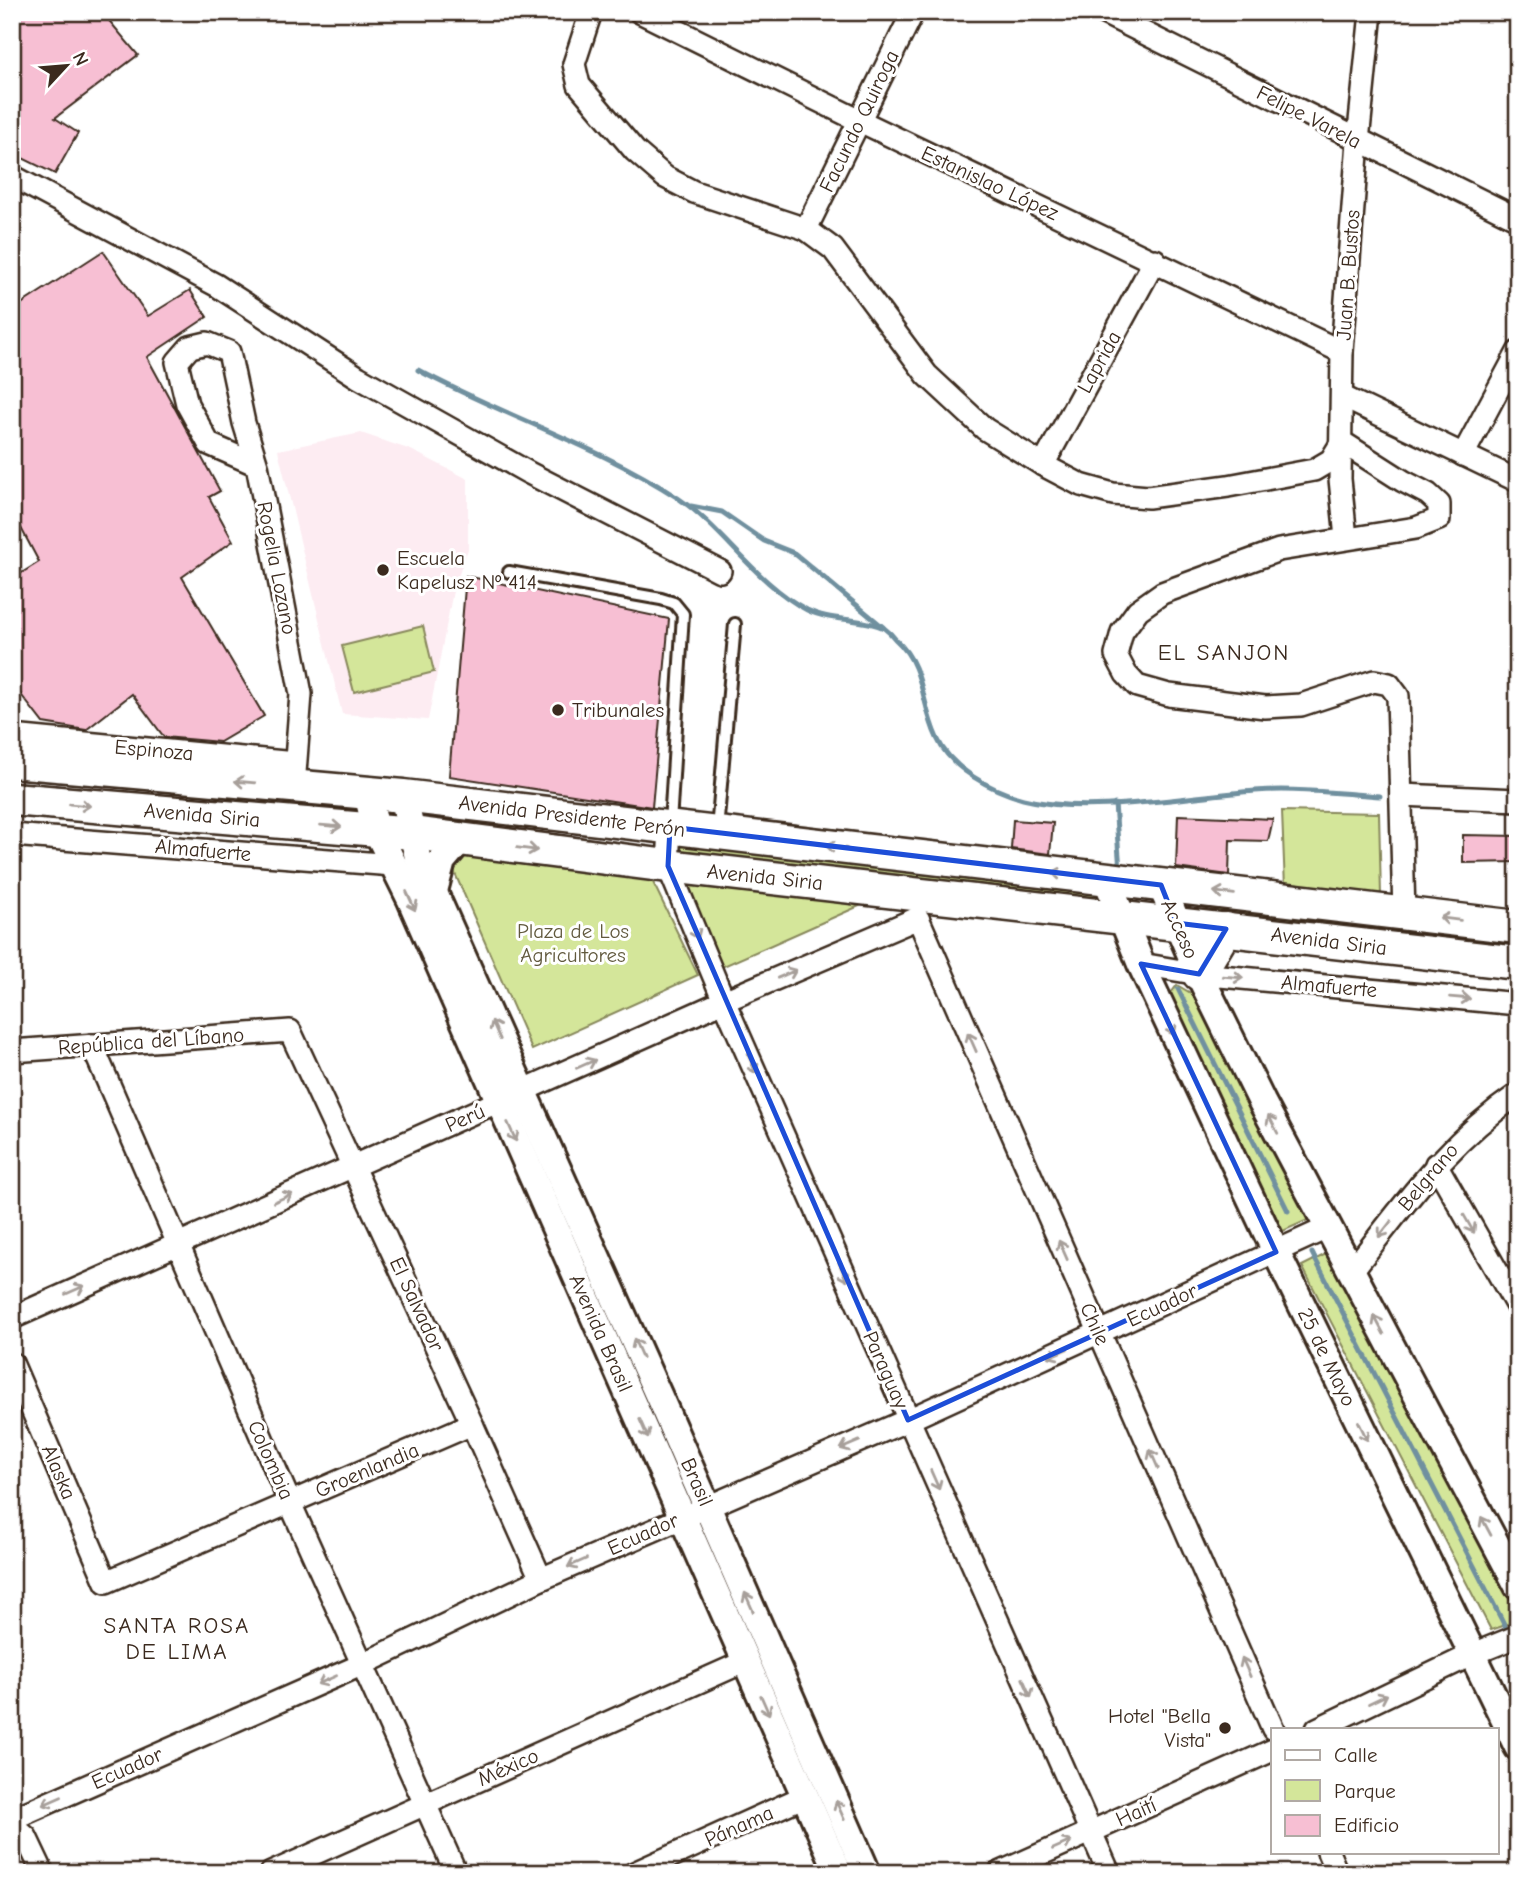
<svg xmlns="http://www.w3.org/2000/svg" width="1530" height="1885" font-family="'Comic Neue',sans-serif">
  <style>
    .built { fill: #fdecf2 }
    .green { fill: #d4e69a; stroke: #88885c; stroke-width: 2 }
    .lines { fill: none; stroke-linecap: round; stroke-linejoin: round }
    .stream { stroke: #70909f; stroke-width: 5 }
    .building { fill: #f7bfd3; stroke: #3b2a1e; stroke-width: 2 }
    .service-casing { stroke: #3b2a1e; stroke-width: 16 }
    .minor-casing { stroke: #3b2a1e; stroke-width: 26 }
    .tertiary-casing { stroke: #3b2a1e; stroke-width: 32 }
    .secondary-casing { stroke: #3b2a1e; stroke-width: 37 }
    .service { stroke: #fff; stroke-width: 10 }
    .minor { stroke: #fff; stroke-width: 21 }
    .tertiary { stroke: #fff; stroke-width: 26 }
    .secondary { stroke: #fff; stroke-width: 32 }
    .oneway { stroke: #a79f9a }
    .marked { fill: none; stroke: #1d4ed8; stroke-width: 5; stroke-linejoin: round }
    .poi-dot { fill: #3b2a1e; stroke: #fff; stroke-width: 2.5 }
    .labels { text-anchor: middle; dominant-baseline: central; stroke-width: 6; stroke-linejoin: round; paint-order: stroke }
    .street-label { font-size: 21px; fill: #3b2a1e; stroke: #fff }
    .poi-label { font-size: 21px; fill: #3b2a1e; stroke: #fff; text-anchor: start }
    .park-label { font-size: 21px; fill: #61593d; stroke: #fff }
    .neighbourhood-label { font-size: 23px; letter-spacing: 2px; fill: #3b2a1e; stroke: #fff }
  </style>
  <rect width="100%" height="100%" fill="#fff"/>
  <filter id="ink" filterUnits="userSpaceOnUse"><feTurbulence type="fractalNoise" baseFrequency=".0143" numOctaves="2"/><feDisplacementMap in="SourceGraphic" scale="14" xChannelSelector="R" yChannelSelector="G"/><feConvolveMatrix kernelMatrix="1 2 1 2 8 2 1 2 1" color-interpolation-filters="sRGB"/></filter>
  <g filter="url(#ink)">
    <path class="built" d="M 361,433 L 411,450 L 468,479 L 468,549 L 453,591 L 428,720 L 342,714 L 278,450 Z"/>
    <g class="green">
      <path d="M 423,626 L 434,672 L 354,692 L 342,646 Z"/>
      <path d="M 1282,811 L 1379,813 L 1381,896 L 1285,888 Z"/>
      <path d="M 682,842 L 1093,887 L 1100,895 L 1097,902 L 681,852 Z"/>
      <path d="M 463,850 L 648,872 L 698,975 L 532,1050 L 453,869 Z"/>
      <path d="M 679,877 L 875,899 L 717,969 Z"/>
      <path d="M 1211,906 L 1518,937 L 1518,954 L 1212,915 Z"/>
      <path d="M 1177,985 L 1199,998 L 1310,1219 L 1283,1231 L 1168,997 Z"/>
      <path d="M 1328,1253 L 1518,1614 L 1518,1621 L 1491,1630 L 1302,1266 Z"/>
    </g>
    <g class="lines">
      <g class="stream">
        <path d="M 418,370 C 503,416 597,445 678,498 C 725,530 756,583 807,610 C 831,622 861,617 884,628 C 888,631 893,636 896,640 C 925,666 921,705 937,738 C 951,769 991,790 1023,799 C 1089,816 1186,796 1255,791 C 1296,788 1339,793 1380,796"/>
        <path d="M 691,506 L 722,512 L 764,541 L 794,553 L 883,627"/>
        <path d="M 1115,804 L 1120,870"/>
        <path d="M 1178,989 L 1288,1211"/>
        <path d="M 1312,1253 L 1505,1626"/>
      </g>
    </g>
    <g class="building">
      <path d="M 12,12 L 102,12 L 138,55 L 55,118 L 78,133 L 55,174 L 12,153 Z"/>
      <path d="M 103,251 L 148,316 L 190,290 L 207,317 L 147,357 L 220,491 L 209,497 L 233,541 L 182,577 L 264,716 L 220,742 L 164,737 L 132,694 L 86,730 L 43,723 L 12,683 L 12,579 L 39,562 L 12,511 L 12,310 Z"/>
      <path d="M 466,576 L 669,619 L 652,807 L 449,776 Z"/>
      <path d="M 1178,815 L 1273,819 L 1268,841 L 1230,840 L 1229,875 L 1176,868 Z"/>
      <path d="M 1013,820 L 1053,823 L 1050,854 L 1011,849 Z"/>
      <path d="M 1463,835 L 1518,836 L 1518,862 L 1463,863 Z"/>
    </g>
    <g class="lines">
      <defs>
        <g id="service">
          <path d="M 509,572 L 661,599 L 674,603 L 683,614 L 670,824"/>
          <path d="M 717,830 L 735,624"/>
        </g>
        <g id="minor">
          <path d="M 591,12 L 574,64 L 579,85 L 635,151 L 665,177 L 694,192 L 806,229 L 833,249 L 927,375 L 985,429 L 1043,465 L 1081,485 L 1113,494 L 1148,497 L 1228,486 L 1314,470 L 1331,460 L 1342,442 L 1403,481 L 1428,494 L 1439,504 L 1439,519 L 1416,528 L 1279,550 L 1162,593 L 1138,610 L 1122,632 L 1116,655 L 1126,674 L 1137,686 L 1169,695 L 1265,707 L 1301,705 L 1374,681 L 1389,684 L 1398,696 L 1404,914"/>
          <path d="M 640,12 L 858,120 L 1342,352"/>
          <path d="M 1102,12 L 1518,219"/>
          <path d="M 12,176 L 216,285 L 358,377 L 529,473 L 720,571"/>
          <path d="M 806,229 L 913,12"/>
          <path d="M 1343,397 L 1518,481"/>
          <path d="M 1463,455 L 1518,352"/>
          <path d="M 257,465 L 209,444 L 187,404 L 177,362 L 190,347 L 207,343 L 229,352 L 244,423 L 257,465 L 301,694 L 294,786"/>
          <path d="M 1043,465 L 1155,260"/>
          <path d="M 1346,538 L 1340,479 L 1342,352 L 1358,141 L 1371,12"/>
          <path d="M 12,736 L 295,763"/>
          <path d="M 1401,795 L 1518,800"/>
          <path d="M 670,827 L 668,866 L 724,1001 L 1109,1873"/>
          <path d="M 12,835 L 393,865"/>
          <path d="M 1141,964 L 1199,974 L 1518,1004"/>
          <path d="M 92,1045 L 290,1503 L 456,1873"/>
          <path d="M 12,1051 L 290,1031 L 472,1424 L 541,1579"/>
          <path d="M 1436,1164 L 1518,1308"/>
          <path d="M 1351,1272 C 1405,1204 1445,1144 1518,1094"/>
          <path d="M 12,1318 L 724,1001 L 918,918 L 1273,1729"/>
          <path d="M 12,1363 L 106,1582 L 472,1424"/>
          <path d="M 1317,1729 L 1471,1655 L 1518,1636"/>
          <path d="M 12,1819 L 361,1665 L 541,1579 L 908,1420 L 1327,1228"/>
          <path d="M 12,1825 L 26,1837 L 43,1873"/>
          <path d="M 1328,1852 L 1337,1873"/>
          <path d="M 271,1873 L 746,1661"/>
          <path d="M 634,1873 L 805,1796"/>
          <path d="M 999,1873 L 1273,1750"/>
        </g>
        <g id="tertiary">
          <path d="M 367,793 L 376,829 L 411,900 L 839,1873"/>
          <path d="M 403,796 L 418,857 L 664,1408 L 867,1873"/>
          <path d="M 1107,880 L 1141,964 L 1276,1252 L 1518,1747"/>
          <path d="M 1161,885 L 1199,974 L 1262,1102 L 1518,1586"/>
          <path d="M 434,891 L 442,861 L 460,840"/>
        </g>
        <g id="secondary">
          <path d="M 12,761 L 403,796 L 1518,927"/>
          <path d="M 12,799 L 413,833 L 668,866 L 1518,963"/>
          <path d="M 1199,974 L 1226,929"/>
        </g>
      </defs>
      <use href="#service" class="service-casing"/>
      <use href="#minor" class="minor-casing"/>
      <use href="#tertiary" class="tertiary-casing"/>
      <use href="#secondary" class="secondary-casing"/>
      <use href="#service" class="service"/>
      <use href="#minor" class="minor"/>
      <use href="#tertiary" class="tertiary"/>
      <use href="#secondary" class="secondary"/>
    </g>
    <defs><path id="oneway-shaft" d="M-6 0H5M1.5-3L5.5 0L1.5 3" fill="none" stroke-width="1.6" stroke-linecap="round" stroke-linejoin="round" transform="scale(1.75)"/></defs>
    <g class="oneway">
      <use href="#oneway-shaft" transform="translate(245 782) rotate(-175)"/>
      <use href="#oneway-shaft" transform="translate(80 805) rotate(5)"/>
      <use href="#oneway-shaft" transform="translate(331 826) rotate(5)"/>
      <use href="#oneway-shaft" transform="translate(836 847) rotate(-173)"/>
      <use href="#oneway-shaft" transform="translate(527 849) rotate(7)"/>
      <use href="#oneway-shaft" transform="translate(1062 874) rotate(-173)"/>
      <use href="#oneway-shaft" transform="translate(1224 893) rotate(-173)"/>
      <use href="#oneway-shaft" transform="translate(411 901) rotate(65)"/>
      <use href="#oneway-shaft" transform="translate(1450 919) rotate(-173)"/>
      <use href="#oneway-shaft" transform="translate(694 929) rotate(67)"/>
      <use href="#oneway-shaft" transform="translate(787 974) rotate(-23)"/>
      <use href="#oneway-shaft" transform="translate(1233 977) rotate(5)"/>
      <use href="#oneway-shaft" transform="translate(1460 998) rotate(5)"/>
      <use href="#oneway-shaft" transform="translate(1170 1026) rotate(65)"/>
      <use href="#oneway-shaft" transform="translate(496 1030) rotate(-114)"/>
      <use href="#oneway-shaft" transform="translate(972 1042) rotate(-114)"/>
      <use href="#oneway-shaft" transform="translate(586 1064) rotate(-24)"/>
      <use href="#oneway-shaft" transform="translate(752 1064) rotate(66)"/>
      <use href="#oneway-shaft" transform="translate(1273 1124) rotate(-117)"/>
      <use href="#oneway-shaft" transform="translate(512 1132) rotate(66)"/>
      <use href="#oneway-shaft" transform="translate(283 1198) rotate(-24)"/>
      <use href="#oneway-shaft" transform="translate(1469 1224) rotate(60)"/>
      <use href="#oneway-shaft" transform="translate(1385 1229) rotate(128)"/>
      <use href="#oneway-shaft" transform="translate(1063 1250) rotate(-114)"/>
      <use href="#oneway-shaft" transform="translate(843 1272) rotate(66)"/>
      <use href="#oneway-shaft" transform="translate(75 1290) rotate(-24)"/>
      <use href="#oneway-shaft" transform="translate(1379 1325) rotate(-118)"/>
      <use href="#oneway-shaft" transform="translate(638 1348) rotate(-114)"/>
      <use href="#oneway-shaft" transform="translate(1058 1353) rotate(156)"/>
      <use href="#oneway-shaft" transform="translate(644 1429) rotate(66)"/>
      <use href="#oneway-shaft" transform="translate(1363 1431) rotate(64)"/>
      <use href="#oneway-shaft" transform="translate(850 1445) rotate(157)"/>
      <use href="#oneway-shaft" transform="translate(1154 1459) rotate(-114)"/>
      <use href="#oneway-shaft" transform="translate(935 1480) rotate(66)"/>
      <use href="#oneway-shaft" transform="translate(1486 1526) rotate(-118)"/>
      <use href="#oneway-shaft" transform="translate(577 1563) rotate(156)"/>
      <use href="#oneway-shaft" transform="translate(749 1602) rotate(-114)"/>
      <use href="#oneway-shaft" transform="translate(1246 1667) rotate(-114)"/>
      <use href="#oneway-shaft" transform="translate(327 1680) rotate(156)"/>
      <use href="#oneway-shaft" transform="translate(1027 1688) rotate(66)"/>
      <use href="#oneway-shaft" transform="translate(1378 1699) rotate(-26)"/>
      <use href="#oneway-shaft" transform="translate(765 1705) rotate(66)"/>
      <use href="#oneway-shaft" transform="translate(52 1801) rotate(156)"/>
      <use href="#oneway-shaft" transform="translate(840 1810) rotate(-114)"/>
      <use href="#oneway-shaft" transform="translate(1062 1845) rotate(-24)"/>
    </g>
  </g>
  <path class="marked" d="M 670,827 L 1161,885 L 1176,923 L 1226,929 L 1199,974 L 1141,964 L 1276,1252 L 908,1420 L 668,866 Z"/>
  <g class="poi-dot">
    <circle cx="383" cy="570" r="7"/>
    <circle cx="558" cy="710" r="7"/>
    <circle cx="1225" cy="1728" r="7"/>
  </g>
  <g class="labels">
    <g class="street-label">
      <text transform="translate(1309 117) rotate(27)">Felipe Varela</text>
      <text transform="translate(859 121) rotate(-64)">Facundo Quiroga</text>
      <text transform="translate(990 183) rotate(25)">Estanislao López</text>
      <text transform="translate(1348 275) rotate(-86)">Juan B. Bustos</text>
      <text transform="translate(1099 362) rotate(-61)">Laprida</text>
      <text transform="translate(277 568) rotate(79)">Rogelia Lozano</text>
      <text transform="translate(154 750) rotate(5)">Espinoza</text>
      <text transform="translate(202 815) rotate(5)">Avenida Siria</text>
      <text transform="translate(572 816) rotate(7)">Avenida Presidente Perón</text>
      <text transform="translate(203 850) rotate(5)">Almafuerte</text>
      <text transform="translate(765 877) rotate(6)">Avenida Siria</text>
      <text transform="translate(1180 929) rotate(66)">Acceso</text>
      <text transform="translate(1329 941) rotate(7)">Avenida Siria</text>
      <text transform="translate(1329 986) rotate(5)">Almafuerte</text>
      <text transform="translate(151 1041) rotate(-4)">República del Líbano</text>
      <text transform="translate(465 1118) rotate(-24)">Perú</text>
      <text transform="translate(1428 1177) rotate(-50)">Belgrano</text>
      <text transform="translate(417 1304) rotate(65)">El Salvador</text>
      <text transform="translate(1162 1305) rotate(-25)">Ecuador</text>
      <text transform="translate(1095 1324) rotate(66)">Chile</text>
      <text transform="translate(601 1333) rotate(66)">Avenida Brasil</text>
      <text transform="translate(1327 1357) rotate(64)">25 de Mayo</text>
      <text transform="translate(886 1370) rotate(66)">Paraguay</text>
      <text transform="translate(271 1460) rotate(66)">Colombia</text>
      <text transform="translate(367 1470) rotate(-23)">Groenlandia</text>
      <text transform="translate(59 1472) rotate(67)">Alaska</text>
      <text transform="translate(697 1482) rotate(66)">Brasil</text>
      <text transform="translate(643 1534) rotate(-24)">Ecuador</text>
      <text transform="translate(508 1767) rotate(-24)">México</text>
      <text transform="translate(127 1768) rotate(-24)">Ecuador</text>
      <text transform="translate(1136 1812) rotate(-24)">Haití</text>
      <text transform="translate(739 1826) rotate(-24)">Pánama</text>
    </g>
    <g class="poi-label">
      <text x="397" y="558">Escuela<tspan x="397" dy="24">Kapelusz Nº 414</tspan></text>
      <text x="572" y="710">Tribunales</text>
      <text x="1211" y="1716" text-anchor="end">Hotel "Bella<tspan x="1211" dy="24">Vista"</tspan></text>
    </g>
    <g class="park-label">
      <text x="573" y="931">Plaza de Los<tspan x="573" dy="24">Agricultores</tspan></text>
    </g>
    <g class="neighbourhood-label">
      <text x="1224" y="652">EL SANJON</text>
      <text x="177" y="1625">SANTA ROSA<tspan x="177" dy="26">DE LIMA</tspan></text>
    </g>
  </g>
  <rect width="1530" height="1885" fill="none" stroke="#fff" stroke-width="42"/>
  <rect x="21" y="21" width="1488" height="1843" fill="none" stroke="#3b2a1e" stroke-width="2.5" filter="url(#ink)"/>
  <rect x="1271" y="1728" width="228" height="126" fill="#ffffff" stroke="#b1aaa5" stroke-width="2"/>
  <rect x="1285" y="1750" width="35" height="10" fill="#ffffff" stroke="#b1aaa5" stroke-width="2"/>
  <text x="1334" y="1762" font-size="21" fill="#3b2a1e">Calle</text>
  <rect x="1285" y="1780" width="35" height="21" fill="#d4e69a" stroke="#b1aaa5" stroke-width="2"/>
  <text x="1334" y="1798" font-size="21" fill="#3b2a1e">Parque</text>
  <rect x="1285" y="1815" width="35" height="21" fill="#f7bfd3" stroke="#b1aaa5" stroke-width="2"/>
  <text x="1334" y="1832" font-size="21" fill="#3b2a1e">Edificio</text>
  <g transform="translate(66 66) rotate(64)" stroke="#ffffff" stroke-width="5" paint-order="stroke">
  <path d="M0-5L12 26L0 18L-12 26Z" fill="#3b2a1e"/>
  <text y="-10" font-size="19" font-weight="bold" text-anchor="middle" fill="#3b2a1e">N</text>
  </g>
</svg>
